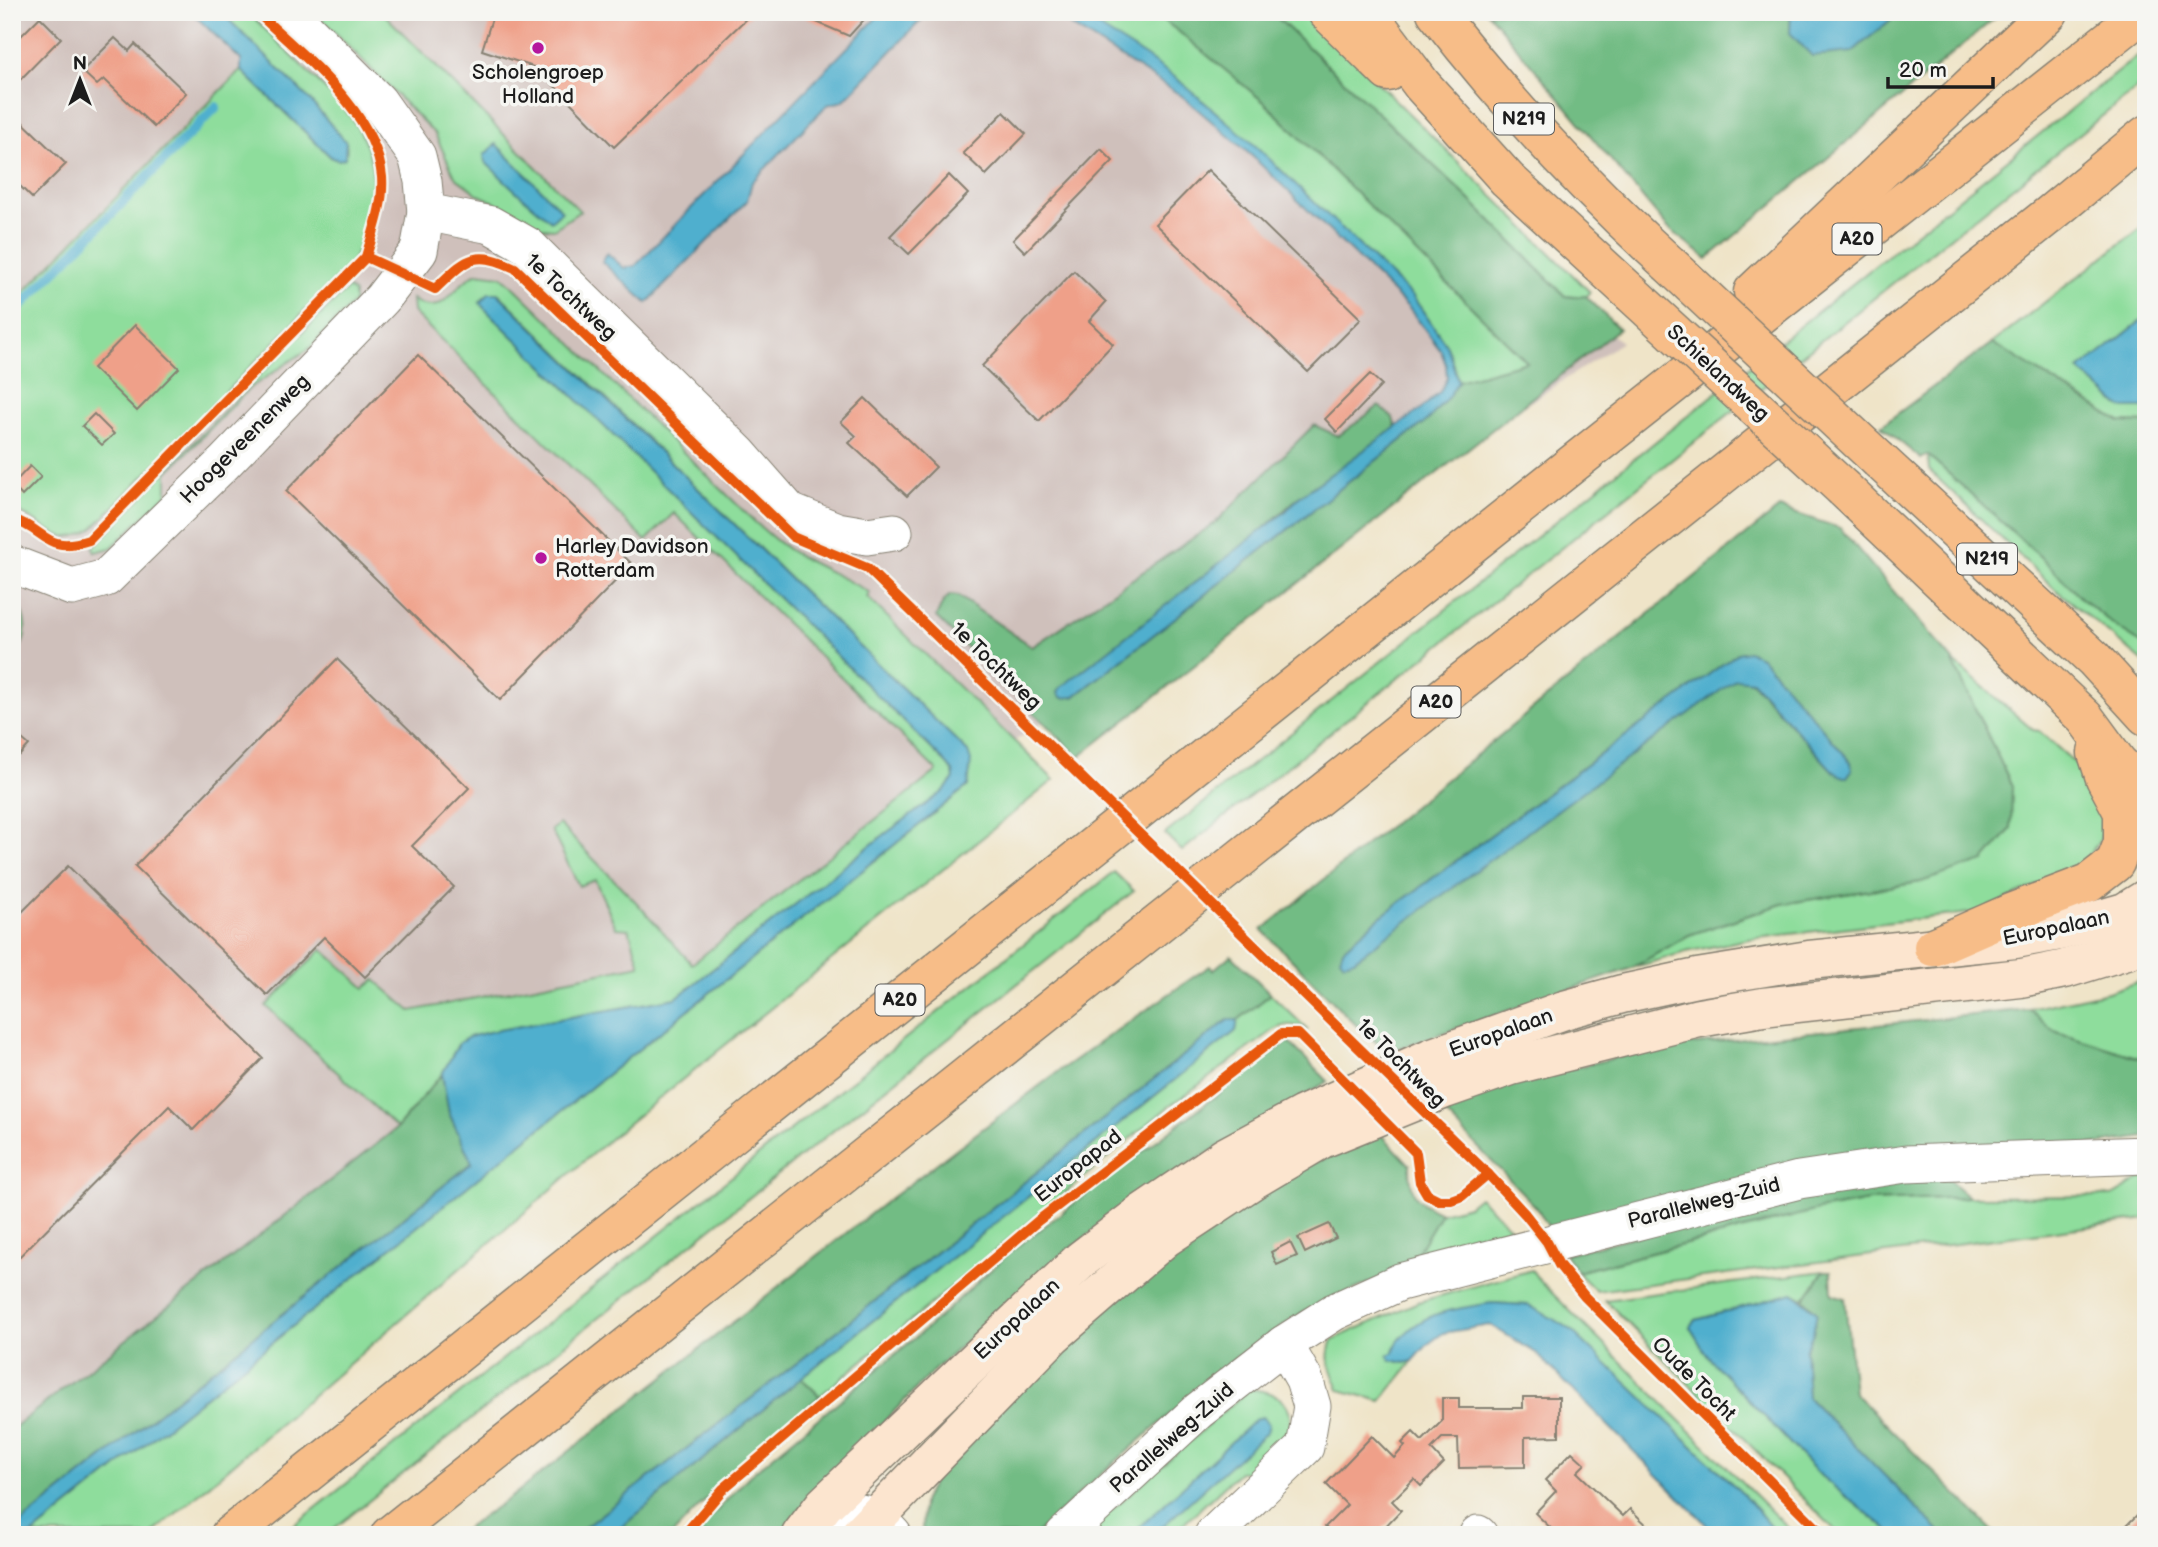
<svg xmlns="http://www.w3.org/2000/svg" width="2158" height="1547" font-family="'Balsamiq Sans',sans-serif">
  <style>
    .industrial { fill: #cfc0bb }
    .green { fill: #8edd9c; stroke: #557c5c; stroke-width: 2 }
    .forest { fill: #72bc84; stroke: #476c50; stroke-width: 2; fill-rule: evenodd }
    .water { fill: #4fafce; stroke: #366675; stroke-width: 2 }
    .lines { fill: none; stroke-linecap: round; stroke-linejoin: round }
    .stream { stroke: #4fafce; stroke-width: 10 }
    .building { fill: #efa089 }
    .street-casing { stroke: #868072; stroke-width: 39 }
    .secondary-casing { stroke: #868072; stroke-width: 41 }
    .primary-casing { stroke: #868072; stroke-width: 41 }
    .highway-casing { stroke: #868072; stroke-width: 41 }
    .street { stroke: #fff; stroke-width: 37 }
    .secondary { stroke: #fce5cf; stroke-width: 38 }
    .primary { stroke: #f7bd88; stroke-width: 38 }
    .highway { stroke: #f7bd88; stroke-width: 38 }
    .primary-bridge-casing { stroke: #868072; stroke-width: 41; stroke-linecap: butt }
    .primary-bridge { stroke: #f7bd88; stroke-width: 38 }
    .cycleway-casing { stroke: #f6f6f2; stroke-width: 15 }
    .cycleway { stroke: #e8590c; stroke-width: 10 }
    .poi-dot { fill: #b5179e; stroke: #f6f6f2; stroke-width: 2.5 }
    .labels { text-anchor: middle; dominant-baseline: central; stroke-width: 7; stroke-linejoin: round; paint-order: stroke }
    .shield { fill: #f6f6f2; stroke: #5d5d5c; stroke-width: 2 }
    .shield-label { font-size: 19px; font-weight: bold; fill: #1c1c1c }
    .poi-label { font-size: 21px; fill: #1c1c1c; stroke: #f6f6f2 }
    .street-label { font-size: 21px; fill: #1c1c1c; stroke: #f6f6f2 }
  </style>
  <rect width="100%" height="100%" fill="#f6f6f2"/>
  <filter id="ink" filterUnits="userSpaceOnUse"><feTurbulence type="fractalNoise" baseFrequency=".0143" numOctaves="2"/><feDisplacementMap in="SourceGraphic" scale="14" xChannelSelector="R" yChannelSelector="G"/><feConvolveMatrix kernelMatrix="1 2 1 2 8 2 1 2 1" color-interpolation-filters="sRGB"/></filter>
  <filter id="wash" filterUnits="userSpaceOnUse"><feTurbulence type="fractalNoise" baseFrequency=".00686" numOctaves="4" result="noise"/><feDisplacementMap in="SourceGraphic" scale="28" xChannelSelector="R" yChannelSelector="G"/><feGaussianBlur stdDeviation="1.57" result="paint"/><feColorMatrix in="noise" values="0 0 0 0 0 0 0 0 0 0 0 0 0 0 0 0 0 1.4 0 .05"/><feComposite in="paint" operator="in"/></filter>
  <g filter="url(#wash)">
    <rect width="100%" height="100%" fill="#efe4c8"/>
    <path class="industrial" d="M 12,12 L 294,12 L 312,30 L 331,12 L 1154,12 L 1622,342 L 1001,750 L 12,1535 Z"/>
    <g class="green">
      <path d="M 221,12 L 248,12 C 269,33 291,55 312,76 C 328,92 347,108 358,128 C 384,171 374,224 350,265 L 94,527 C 58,554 45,519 12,510 L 12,304 L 241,70 L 332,158 L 347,152 L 346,142 L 306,96 Z"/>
      <path d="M 315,12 L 382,12 L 580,211 L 554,229 L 540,228 L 513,211 L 479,195 L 455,177 L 435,134 Z"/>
      <path d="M 1075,12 L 1152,12 L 1178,31 L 1264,102 L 1527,362 L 1458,381 L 1447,346 L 1413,297 L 1258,149 L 1176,78 Z"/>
      <path d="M 1271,12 L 1313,12 L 1374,79 L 1590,292 L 1586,296 L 1575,297 L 1565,296 L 1469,199 Z"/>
      <path d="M 2146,49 L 2146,81 L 1182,851 L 1165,834 Z"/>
      <path d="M 2146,224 L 2146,317 L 2079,370 L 2122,408 L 2146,408 L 2146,423 L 2120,422 L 1992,343 Z"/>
      <path d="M 477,273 L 501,276 L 512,285 L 755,522 C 771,536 786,550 805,559 C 827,571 849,580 870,593 L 867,597 L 1054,780 L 626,1125 L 151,1535 L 32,1535 L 968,786 L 968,752 L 498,293 L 489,293 L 480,302 L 483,307 L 946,763 L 953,771 L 954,779 L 943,792 L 885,834 L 676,998 L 494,1031 L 469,1037 L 459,1043 L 442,1074 L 397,1128 L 266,1006 L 322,949 L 365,988 L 375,980 L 411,1011 L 640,965 L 629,929 L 616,928 L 595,880 L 579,886 L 551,830 L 559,824 L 636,902 L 692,964 L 937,771 L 674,513 L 646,541 L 413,312 L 412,299 C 444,322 453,283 477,273 Z"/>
      <path d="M 348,288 L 354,293 L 354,302 L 310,348 L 250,388 L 167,473 L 167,494 L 111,548 L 95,552 L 93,548 C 176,459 261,372 348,288 Z"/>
      <path d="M 1928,455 L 2046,562 L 2081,598 L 2119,629 L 2146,646 L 2146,664 L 2055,589 L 1929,470 Z"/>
      <path d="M 12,596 C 27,614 32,640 12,657 Z"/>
      <path d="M 1952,660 L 2033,730 L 2039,731 L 2086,773 L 2104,806 L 2101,839 L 2081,865 L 1978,912 L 1749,939 L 1686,952 L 1632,968 L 1689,935 L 1782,904 L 1921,882 L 2012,786 Z"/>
      <path d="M 1114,872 L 1134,891 L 326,1535 L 282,1535 Z"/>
      <path d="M 2146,979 L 2146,1060 L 2054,1031 L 2029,1009 L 2108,992 Z"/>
      <path d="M 1271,994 L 1308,1030 C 1295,1024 1287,1023 1274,1030 L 1166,1109 L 820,1396 L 801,1378 L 1236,1031 L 1238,1020 Z"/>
      <path d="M 2146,1176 L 2146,1219 L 1596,1291 L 1577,1272 L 1818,1210 L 1870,1201 L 1969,1197 L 2112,1196 Z"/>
      <path d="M 1479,1197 L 1509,1226 L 1515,1235 L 1410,1265 L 1441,1213 L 1468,1206 Z"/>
      <path d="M 1532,1270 L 1538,1279 L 1795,1535 L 1778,1535 L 1746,1497 L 1569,1328 L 1528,1305 L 1491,1303 L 1394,1352 L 1391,1360 L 1405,1363 L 1413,1361 L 1381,1401 L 1339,1390 C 1332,1371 1322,1356 1334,1339 L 1418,1302 Z"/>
      <path d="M 1824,1271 L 1804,1299 L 1793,1293 L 1696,1320 L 1690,1327 L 1708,1357 L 1821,1476 L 1894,1535 L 1840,1535 L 1605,1300 Z"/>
      <path d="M 1249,1389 C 1284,1392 1295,1404 1289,1439 L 1258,1472 L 1239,1472 L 1172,1535 L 1083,1535 Z"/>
    </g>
    <g class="forest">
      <path d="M 1152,12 L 1271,12 L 1469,199 L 1565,296 L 1575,297 L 1586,296 L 1619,329 L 1079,757 L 936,617 L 943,602 L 950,595 L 958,596 L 1032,647 L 1215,523 L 1314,425 L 1338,436 L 1379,406 L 1393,418 L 1396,428 L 1299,497 L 1074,697 L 1429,419 L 1449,396 L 1458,381 L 1527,362 L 1264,102 L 1178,31 Z"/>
      <path d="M 1487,12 L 1791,12 L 1790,33 L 1852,52 L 1900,12 L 2002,12 L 1707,259 L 1667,227 Z"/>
      <path d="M 1992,343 L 2120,422 L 2146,423 L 2146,646 L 2119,629 L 2081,598 L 2046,562 L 1928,455 L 1921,459 L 1881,426 Z"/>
      <path d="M 1779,508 L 1840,528 L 1952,660 L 2012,786 L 2011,829 L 1984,861 L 1921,882 L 1782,904 L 1689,935 L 1632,968 L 1388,1052 L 1355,1024 L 1262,930 ZM 1748,652 L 1761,657 L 1851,762 L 1832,770 L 1751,681 L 1736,678 L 1343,949 L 1380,917 L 1738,653 Z"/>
      <path d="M 1231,955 L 1271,994 L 1238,1020 L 1228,1020 L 806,1356 L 575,1535 L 457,1535 L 515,1494 L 883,1204 L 1063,1068 L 1192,978 L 1210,966 L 1213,970 Z"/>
      <path d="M 2029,1009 L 2054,1031 L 2146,1060 L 2146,1137 L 1549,1228 L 1537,1208 L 1441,1109 L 1521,1080 L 1658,1048 Z"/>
      <path d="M 1288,1041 L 1328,1081 L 1175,1173 L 1068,1250 L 932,1372 L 804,1505 L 779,1535 L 694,1535 L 749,1476 L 934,1322 L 1010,1252 Z"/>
      <path d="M 442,1074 L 449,1113 L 472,1163 L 12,1530 L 12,1429 L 397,1128 Z"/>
      <path d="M 1382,1135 L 1410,1165 C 1410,1194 1414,1201 1441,1213 L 1410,1265 L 1304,1312 L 1239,1355 L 1084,1489 L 1036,1535 L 922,1535 L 923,1502 L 941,1465 L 1103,1302 L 1274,1179 Z"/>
      <path d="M 1942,1174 L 1969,1197 L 1870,1201 L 1818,1210 L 1577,1272 L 1565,1254 L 1817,1191 Z"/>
      <path d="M 1824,1271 L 1831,1271 L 1832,1294 L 1845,1298 L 1854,1393 L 1997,1535 L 1943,1535 L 1808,1398 L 1805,1350 L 1813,1333 L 1817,1312 L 1804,1299 Z"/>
      <path d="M 801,1378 L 820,1396 L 720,1485 L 672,1535 L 612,1535 Z"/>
    </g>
    <g class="water">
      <path d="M 191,12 L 221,12 L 306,96 L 346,142 L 345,158 L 339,160 L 332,158 L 241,70 L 241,60 Z"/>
      <path d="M 882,12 L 929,12 L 843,101 L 827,105 L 752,182 L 747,201 L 647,303 L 602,262 L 607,253 L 624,268 L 635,266 Z"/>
      <path d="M 1049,12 L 1075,12 L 1145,56 L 1176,78 L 1258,148 L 1413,297 L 1447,346 L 1458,381 L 1449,396 L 1429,419 L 1074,697 L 1062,698 L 1058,693 L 1060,688 L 1286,511 L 1299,497 L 1421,409 L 1440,392 L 1447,378 L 1446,365 L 1441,351 L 1408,307 L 1253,157 L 1182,96 Z"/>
      <path d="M 1791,12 L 1900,12 L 1852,52 L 1812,56 L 1790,33 Z"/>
      <path d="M 496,144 L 562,211 L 551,221 L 520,195 L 485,162 L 484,155 Z"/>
      <path d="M 489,293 L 497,293 L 968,752 L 971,761 L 968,786 L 32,1535 L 12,1535 L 12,1530 L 472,1163 L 449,1113 L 442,1074 L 459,1043 L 469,1037 L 493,1031 L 676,998 L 885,834 L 943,792 L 954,779 L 953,771 L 946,763 L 483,307 L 480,303 Z"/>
      <path d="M 2146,317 L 2146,408 L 2122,408 L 2079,370 Z"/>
      <path d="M 1748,651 L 1761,657 L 1851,762 L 1852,770 L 1847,777 L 1841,777 L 1832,770 L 1752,681 L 1736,679 L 1354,960 L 1344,963 L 1340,958 L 1343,949 L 1380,917 L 1738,653 Z"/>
      <path d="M 1228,1020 L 1238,1020 L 1236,1031 L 801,1378 L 612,1535 L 575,1535 L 806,1356 Z"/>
      <path d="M 1793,1293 L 1817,1312 L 1813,1333 L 1805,1350 L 1808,1398 L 1943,1535 L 1894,1535 L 1821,1476 L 1708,1357 L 1690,1327 L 1696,1320 Z"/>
      <path d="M 1491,1303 L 1528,1305 L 1569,1328 L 1746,1497 L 1778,1535 L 1717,1535 L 1536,1353 L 1490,1325 L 1443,1333 L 1428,1344 L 1413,1361 L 1405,1363 L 1391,1360 L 1388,1356 L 1394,1352 C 1395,1344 1399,1340 1405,1334 C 1428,1310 1460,1309 1491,1303 Z"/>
      <path d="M 1262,1417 L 1269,1424 L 1267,1432 L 1153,1535 L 1131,1535 L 1256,1419 Z"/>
    </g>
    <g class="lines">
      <path class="stream" d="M 12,315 L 216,107"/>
    </g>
    <g id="blocks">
      <g class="building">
        <path d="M 494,12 L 753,12 L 614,147 L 537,68 L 482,50 Z"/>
        <path d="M 793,12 L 871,12 L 849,36 Z"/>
        <path d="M 40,17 L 61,38 L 12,88 L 12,45 Z"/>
        <path d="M 115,38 L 129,51 L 135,44 L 186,93 L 154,127 L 104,79 L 97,85 L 82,71 Z"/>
        <path d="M 12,112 L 66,164 L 32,198 L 12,178 Z"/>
        <path d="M 1004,112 L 1026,134 L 986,175 L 963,153 Z"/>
        <path d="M 1101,149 L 1113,161 L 1025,252 L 1013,240 Z"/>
        <path d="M 1208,170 L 1361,319 L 1308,372 L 1155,224 Z"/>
        <path d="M 949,175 L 968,194 L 909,254 L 890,236 Z"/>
        <path d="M 1074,271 L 1106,302 L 1089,321 L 1113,344 L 1039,421 L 982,366 Z"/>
        <path d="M 135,325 L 179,368 L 137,411 L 93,368 Z"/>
        <path d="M 418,355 L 632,564 L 500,700 L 286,491 Z"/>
        <path d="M 1370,374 L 1382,385 L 1337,432 L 1325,419 Z"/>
        <path d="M 865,398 L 936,467 L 907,496 L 849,443 L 856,436 L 841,422 Z"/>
        <path d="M 94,414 L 114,434 L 102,445 L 82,426 Z"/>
        <path d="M 30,466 L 41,477 L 22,496 L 12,485 Z"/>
        <path d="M 337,659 L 469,788 L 412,846 L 454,887 L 365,977 L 324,937 L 267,995 L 135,866 Z"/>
        <path d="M 15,733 L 29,745 L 20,755 L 12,748 L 12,736 Z"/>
        <path d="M 68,866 L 263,1058 L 193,1130 L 169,1106 L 12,1264 L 12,922 Z"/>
        <path d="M 1329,1224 L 1336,1238 L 1305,1253 L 1298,1238 Z"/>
        <path d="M 1290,1242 L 1297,1256 L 1277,1265 L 1271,1252 Z"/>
        <path d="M 1523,1397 L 1559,1397 L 1559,1436 L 1525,1437 L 1525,1467 L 1459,1468 L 1458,1438 L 1442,1438 L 1431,1449 L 1444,1463 L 1421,1486 L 1414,1479 L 1392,1501 L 1401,1510 L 1379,1533 L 1377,1531 L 1374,1535 L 1333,1535 L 1325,1527 L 1347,1505 L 1326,1484 L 1372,1436 L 1394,1458 L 1405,1446 L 1402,1443 L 1413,1432 L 1422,1441 L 1442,1421 L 1442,1398 L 1459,1398 L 1459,1408 L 1523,1408 Z"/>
        <path d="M 1572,1452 L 1585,1464 L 1577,1472 L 1623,1516 L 1630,1509 L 1654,1532 L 1651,1535 L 1558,1535 L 1535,1513 L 1556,1491 L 1545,1480 Z"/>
        <path d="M 2146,1506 L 2146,1535 L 2117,1535 Z"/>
      </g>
    </g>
  </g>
  <g filter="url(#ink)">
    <use href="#blocks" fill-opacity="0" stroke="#868072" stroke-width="2"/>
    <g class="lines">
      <defs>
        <g id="street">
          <path d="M 289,12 L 378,101 L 417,156 L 423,181 L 426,212 L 491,225 L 528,246 L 739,454 L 790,512 L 837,531 L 867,536 L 894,532"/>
          <path d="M 12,564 L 72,587 L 106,578 L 224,463 L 382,299 L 419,251 L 426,212"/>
          <path d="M 824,1505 L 875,1516 L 893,1535"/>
          <path d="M 1478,1534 L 1479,1535"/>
          <path d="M 1064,1535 L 1198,1411 L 1284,1344 L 1334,1312 L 1400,1282 L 1799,1180 L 1906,1164 L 2146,1155"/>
          <path d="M 1213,1535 L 1305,1447 L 1312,1406 L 1304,1379 L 1284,1344"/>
        </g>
        <g id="secondary">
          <path d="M 801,1535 L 824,1505 L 1082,1259 L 1141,1214 L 1225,1157 L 1303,1115 L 1430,1058 L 1564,1010 L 1622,994 L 1697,978 L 1809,960 L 2016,939 L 2060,931 L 2125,912 L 2146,899"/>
          <path d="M 859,1535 L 1052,1336 L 1165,1238 L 1253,1180 L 1322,1139 L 1445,1089 L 1511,1066 L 1699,1018 L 1763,1007 L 2021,978 L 2065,969 L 2146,944"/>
        </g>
        <g id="primary">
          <path d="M 1327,12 L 1388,72"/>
          <path d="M 1367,12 L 1422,85 L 1507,179 L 1631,293"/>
          <path d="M 1436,12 C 1506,103 1584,186 1668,263"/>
          <path d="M 1879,460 L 2094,659 L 2146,716"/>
          <path d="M 1844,489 L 2085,718 L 2118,763 L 2146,790"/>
          <path d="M 1933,947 L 2013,912 L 2089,883 L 2115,863 L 2123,843 L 2123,812 L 2105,778 L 2097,753"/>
        </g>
        <g id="highway">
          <path d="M 1753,292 L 2049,12"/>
          <path d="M 230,1535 L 1570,466 L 2144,12"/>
          <path d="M 390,1535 L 2049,215 L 2146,135"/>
        </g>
      </defs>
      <use href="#street" class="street-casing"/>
      <use href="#secondary" class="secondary-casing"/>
      <use href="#primary" class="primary-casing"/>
      <use href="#highway" class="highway-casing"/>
      <use href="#street" class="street"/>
      <use href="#secondary" class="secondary"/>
      <use href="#primary" class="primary"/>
      <use href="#highway" class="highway"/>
      <defs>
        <g id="primary-bridge">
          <path d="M 1668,263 L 1879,460"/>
          <path d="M 1631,293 L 1844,489"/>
        </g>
      </defs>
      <use href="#primary-bridge" class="primary-bridge-casing"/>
      <use href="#primary-bridge" class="primary-bridge"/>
      <defs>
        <g id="cycleway">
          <path d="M 366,257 L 435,289 C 466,260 473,248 515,268 L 793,537 L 867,568 L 1488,1174 L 1525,1214 L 1547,1242 L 1559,1265 L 1585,1297 L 1824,1535"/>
          <path d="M 12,519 C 48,530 44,554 89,540 L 366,257 C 373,232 384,204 382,177 C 376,111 302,56 257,12"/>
          <path d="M 684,1535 L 723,1489 L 1039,1220 L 1281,1034 L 1298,1034 L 1416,1153 L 1420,1182 L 1427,1194 L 1439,1200 L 1451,1200 L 1462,1196 L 1488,1174"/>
        </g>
      </defs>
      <use href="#cycleway" class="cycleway-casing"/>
      <use href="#cycleway" class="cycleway"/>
    </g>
  </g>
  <g class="poi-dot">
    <circle cx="538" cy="48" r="7"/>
    <circle cx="541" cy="558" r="7"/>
  </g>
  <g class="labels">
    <g class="shield">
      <rect x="1494" y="103.5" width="60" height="31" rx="5"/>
      <rect x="1832.5" y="223.5" width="49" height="31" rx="5"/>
      <rect x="1957" y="543.5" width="60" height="31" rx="5"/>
      <rect x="1411.5" y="686.5" width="49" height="31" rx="5"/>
      <rect x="875.5" y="984.5" width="49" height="31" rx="5"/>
    </g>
    <g class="shield-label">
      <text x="1524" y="119">N219</text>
      <text x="1857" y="239">A20</text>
      <text x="1987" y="559">N219</text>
      <text x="1436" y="702">A20</text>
      <text x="900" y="1000">A20</text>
    </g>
    <g class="poi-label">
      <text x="538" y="72">Scholengroep<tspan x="538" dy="24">Holland</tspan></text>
      <text x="555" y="546" text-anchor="start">Harley Davidson<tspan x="555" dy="24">Rotterdam</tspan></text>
    </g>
    <g class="street-label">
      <text transform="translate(571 297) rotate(43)">1e Tochtweg</text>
      <text transform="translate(1718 373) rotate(43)">Schielandweg</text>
      <text transform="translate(245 439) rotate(-45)">Hoogeveenenweg</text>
      <text transform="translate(996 666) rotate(44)">1e Tochtweg</text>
      <text transform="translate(2056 928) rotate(-12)">Europalaan</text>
      <text transform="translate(1501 1033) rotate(-20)">Europalaan</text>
      <text transform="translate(1401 1063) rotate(45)">1e Tochtweg</text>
      <text transform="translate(1078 1166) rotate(-38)">Europapad</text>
      <text transform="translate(1704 1203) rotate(-14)">Parallelweg-Zuid</text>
      <text transform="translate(1017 1319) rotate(-43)">Europalaan</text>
      <text transform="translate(1694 1379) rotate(45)">Oude Tocht</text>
      <text transform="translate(1172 1438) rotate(-41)">Parallelweg-Zuid</text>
    </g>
  </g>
  <rect width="2158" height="1547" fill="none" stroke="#f6f6f2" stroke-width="42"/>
  <g transform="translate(80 80)" stroke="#f6f6f2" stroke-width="5" paint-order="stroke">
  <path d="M0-5L12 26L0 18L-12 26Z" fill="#1c1c1c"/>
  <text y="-10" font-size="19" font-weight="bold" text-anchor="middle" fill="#1c1c1c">N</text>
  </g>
  <path d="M1888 77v10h105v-10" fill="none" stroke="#1c1c1c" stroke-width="3.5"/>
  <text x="1899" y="77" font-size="21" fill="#1c1c1c" stroke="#f6f6f2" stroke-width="5" paint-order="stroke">20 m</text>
</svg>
